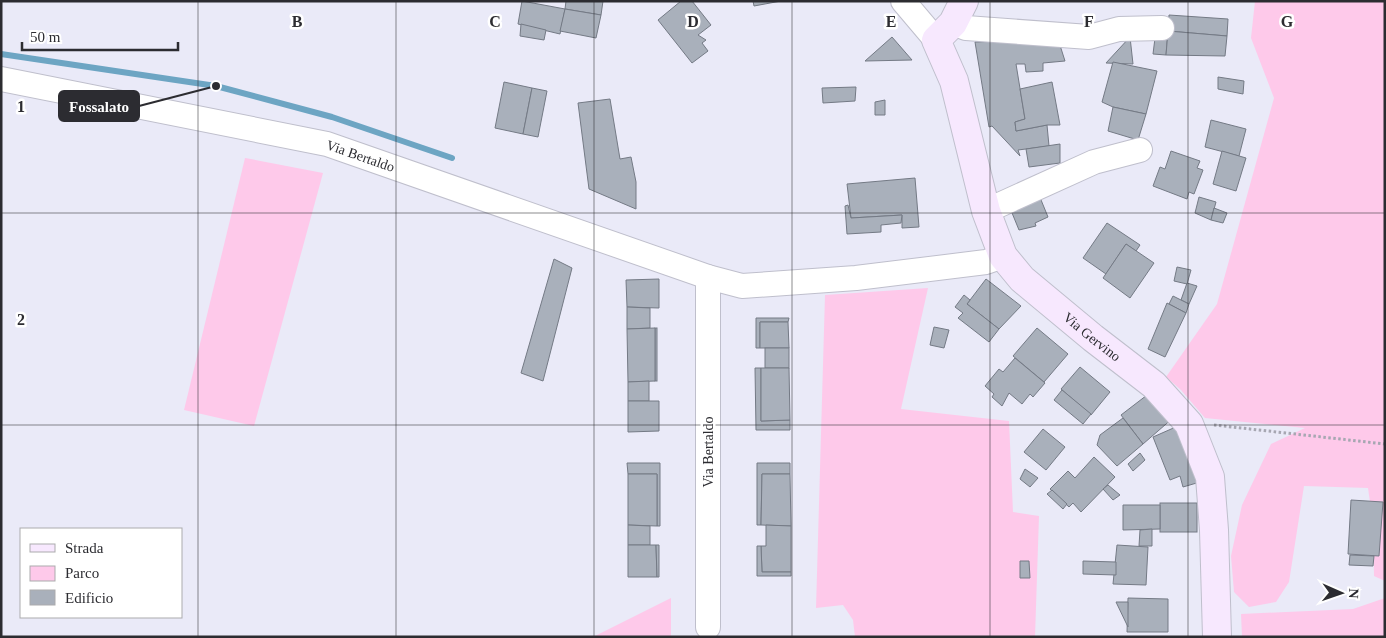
<svg xmlns="http://www.w3.org/2000/svg" width="1386" height="638" font-family="'Times New Roman',serif">
  <style>
    .green { fill: #fec9ea }
    .lines { fill: none; stroke-linecap: round; stroke-linejoin: round }
    .stream { stroke: #6da5c3; stroke-width: 6 }
    .building { fill: #a9b0bb; stroke: #747a85 }
    .street-casing { stroke: #bfbfcc; stroke-width: 26 }
    .secondary-casing { stroke: #bfbfcc; stroke-width: 30 }
    .path { stroke: #a7a7b2; stroke-width: 3; stroke-dasharray: 2.5 2.5; stroke-linecap: butt }
    .street { stroke: #fff; stroke-width: 24 }
    .secondary { stroke: #f7e8fe; stroke-width: 28 }
    .grid { fill: none; stroke: #2c2c31; stroke-width: 1; stroke-opacity: 0.55 }
    .labels { text-anchor: middle; dominant-baseline: central; stroke-width: 5; stroke-linejoin: round; paint-order: stroke }
    .street-label { font-size: 14px; fill: #2c2c31; stroke: #fff }
    .grid-label { font-size: 16px; text-anchor: middle; font-weight: bold; fill: #2c2c31; stroke: #fff; stroke-width: 5; stroke-linejoin: round; paint-order: stroke }
    .leader { fill: none; stroke: #2c2c31; stroke-width: 2 }
    .callout-dot { fill: #2c2c31; stroke: #fff; stroke-width: 2 }
    .callout { fill: #2c2c31; stroke: #2c2c31; stroke-width: 2 }
    .callout-label { font-size: 15px; text-anchor: middle; font-weight: bold; fill: #fff }
  </style>
  <rect width="100%" height="100%" fill="#eaeaf8"/>
  <g class="green">
    <path d="M 1255,1 L 1385,1 L 1385,581 L 1374,576 L 1373,523 L 1368,488 L 1304,486 L 1289,582 L 1276,602 L 1249,607 L 1234,592 L 1231,556 L 1242,505 L 1271,444 L 1305,428 L 1205,418 L 1181,390 L 1166,377 L 1217,304 L 1274,98 L 1251,38 Z"/>
    <path d="M 245,158 L 323,173 L 254,426 L 184,410 Z"/>
    <path d="M 928,288 L 901,409 L 1009,421 L 1013,512 L 1039,516 L 1035,637 L 855,637 L 853,620 L 843,605 L 816,608 L 825,295 Z"/>
    <path d="M 671,598 L 671,637 L 593,637 Z"/>
    <path d="M 1385,598 L 1385,637 L 1242,637 L 1241,614 L 1353,609 Z"/>
  </g>
  <g class="lines">
    <path class="stream" d="M 1,54 L 216,86 L 332,117 L 452,158"/>
  </g>
  <g class="building">
    <path d="M 522,1 L 565,9 L 560,34 L 518,24 Z"/>
    <path d="M 566,1 L 603,1 L 601,15 L 565,9 Z"/>
    <path d="M 681,1 L 692,1 L 711,25 L 698,35 L 706,40 L 702,43 L 708,51 L 692,63 L 658,20 Z"/>
    <path d="M 753,1 L 781,1 L 754,6 Z"/>
    <path d="M 565,9 L 601,15 L 596,38 L 560,31 Z"/>
    <path d="M 1169,15 L 1228,19 L 1227,36 L 1168,31 Z"/>
    <path d="M 521,24 L 546,30 L 544,40 L 520,36 Z"/>
    <path d="M 1156,30 L 1168,31 L 1166,55 L 1153,54 Z"/>
    <path d="M 1168,31 L 1227,36 L 1225,56 L 1166,55 Z"/>
    <path d="M 892,37 L 912,60 L 865,61 Z"/>
    <path d="M 1130,37 L 1133,64 L 1106,63 Z"/>
    <path d="M 1058,39 L 1065,61 L 1043,63 L 1043,71 L 1026,72 L 1025,64 L 1016,64 L 1025,119 L 1015,122 L 1016,131 L 1047,125 L 1049,146 L 1018,150 L 1020,156 L 992,126 L 989,127 L 975,42 Z"/>
    <path d="M 1113,62 L 1157,71 L 1146,114 L 1113,107 L 1102,102 Z"/>
    <path d="M 1218,77 L 1244,81 L 1243,94 L 1218,89 Z"/>
    <path d="M 504,82 L 532,88 L 523,134 L 495,128 Z"/>
    <path d="M 1052,82 L 1060,125 L 1047,125 L 1016,131 L 1015,122 L 1025,119 L 1020,89 Z"/>
    <path d="M 856,87 L 855,101 L 823,103 L 822,88 Z"/>
    <path d="M 532,88 L 547,91 L 538,137 L 523,134 Z"/>
    <path d="M 610,99 L 620,159 L 631,157 L 636,182 L 636,209 L 589,189 L 578,103 Z"/>
    <path d="M 885,100 L 885,115 L 875,115 L 875,102 Z"/>
    <path d="M 1113,107 L 1146,114 L 1138,140 L 1108,131 Z"/>
    <path d="M 1211,120 L 1246,129 L 1239,156 L 1205,147 Z"/>
    <path d="M 1060,144 L 1060,163 L 1029,167 L 1026,149 Z"/>
    <path d="M 1171,151 L 1200,161 L 1197,168 L 1203,170 L 1194,194 L 1189,192 L 1187,199 L 1153,186 L 1160,167 L 1165,169 Z"/>
    <path d="M 1222,151 L 1246,158 L 1236,191 L 1213,184 Z"/>
    <path d="M 915,178 L 919,227 L 902,228 L 902,215 L 851,218 L 847,184 Z"/>
    <path d="M 1039,195 L 1048,217 L 1035,223 L 1036,226 L 1019,230 L 1010,208 Z"/>
    <path d="M 1199,197 L 1216,202 L 1211,220 L 1195,213 Z"/>
    <path d="M 848,205 L 851,218 L 902,215 L 901,223 L 881,225 L 881,232 L 847,234 L 845,206 Z"/>
    <path d="M 1214,208 L 1227,213 L 1223,223 L 1211,220 Z"/>
    <path d="M 1107,223 L 1140,245 L 1136,251 L 1126,244 L 1106,274 L 1083,258 Z"/>
    <path d="M 1126,244 L 1154,263 L 1130,298 L 1103,278 Z"/>
    <path d="M 554,259 L 572,268 L 543,381 L 521,373 Z"/>
    <path d="M 1177,267 L 1191,270 L 1187,284 L 1174,281 Z"/>
    <path d="M 659,279 L 659,308 L 627,307 L 626,280 Z"/>
    <path d="M 986,279 L 1021,306 L 999,329 L 967,304 Z"/>
    <path d="M 1187,283 L 1197,286 L 1189,304 L 1181,300 Z"/>
    <path d="M 964,295 L 970,300 L 967,304 L 999,329 L 989,342 L 958,318 L 963,313 L 955,307 Z"/>
    <path d="M 1173,296 L 1189,304 L 1186,313 L 1169,304 Z"/>
    <path d="M 1167,303 L 1186,313 L 1165,357 L 1148,349 Z"/>
    <path d="M 627,307 L 650,308 L 650,328 L 627,329 Z"/>
    <path d="M 756,318 L 789,318 L 788,322 L 760,322 L 760,348 L 756,348 Z"/>
    <path d="M 760,322 L 788,322 L 789,348 L 760,348 Z"/>
    <path d="M 934,327 L 949,330 L 944,348 L 930,345 Z"/>
    <rect x="655" y="328" width="2" height="53"/>
    <path d="M 655,328 L 655,381 L 628,382 L 627,329 Z"/>
    <path d="M 1037,328 L 1068,354 L 1044,382 L 1013,356 Z"/>
    <rect x="765" y="348" width="24" height="20"/>
    <path d="M 1015,358 L 1045,383 L 1033,397 L 1030,394 L 1022,404 L 1009,393 L 1002,406 L 992,397 L 994,394 L 985,386 L 999,369 L 1003,372 Z"/>
    <path d="M 1080,367 L 1110,392 L 1091,415 L 1061,389 Z"/>
    <path d="M 755,368 L 761,368 L 761,421 L 790,420 L 790,430 L 756,430 Z"/>
    <path d="M 761,368 L 789,368 L 790,420 L 761,421 Z"/>
    <path d="M 649,381 L 649,401 L 628,401 L 628,382 Z"/>
    <path d="M 1062,390 L 1091,414 L 1083,424 L 1054,400 Z"/>
    <path d="M 1151,392 L 1173,418 L 1143,444 L 1121,415 Z"/>
    <path d="M 628,401 L 659,401 L 659,431 L 628,432 Z"/>
    <path d="M 1123,418 L 1143,444 L 1117,466 L 1097,445 L 1100,435 Z"/>
    <path d="M 1178,426 L 1200,482 L 1183,487 L 1180,476 L 1170,480 L 1153,437 Z"/>
    <path d="M 1043,429 L 1065,447 L 1046,470 L 1024,452 Z"/>
    <path d="M 1140,453 L 1145,460 L 1133,471 L 1128,464 Z"/>
    <path d="M 1094,457 L 1115,477 L 1081,512 L 1073,503 L 1069,507 L 1050,489 L 1068,471 L 1075,478 Z"/>
    <path d="M 627,463 L 660,463 L 660,526 L 657,526 L 657,474 L 628,474 Z"/>
    <path d="M 757,463 L 790,463 L 790,474 L 762,474 L 761,525 L 757,525 Z"/>
    <path d="M 1025,469 L 1038,478 L 1030,487 L 1020,479 Z"/>
    <path d="M 628,474 L 657,474 L 657,526 L 628,525 Z"/>
    <path d="M 762,474 L 790,474 L 791,526 L 761,525 Z"/>
    <path d="M 1108,485 L 1120,495 L 1113,500 L 1103,489 Z"/>
    <path d="M 1052,490 L 1067,504 L 1063,509 L 1047,494 Z"/>
    <path d="M 1351,500 L 1383,502 L 1379,556 L 1348,554 Z"/>
    <rect x="1160" y="503" width="37" height="29"/>
    <path d="M 1123,505 L 1160,505 L 1160,529 L 1123,530 Z"/>
    <path d="M 628,525 L 650,526 L 650,545 L 628,545 Z"/>
    <path d="M 766,525 L 791,526 L 791,572 L 762,572 L 761,546 L 766,546 Z"/>
    <path d="M 1152,529 L 1152,546 L 1139,546 L 1140,530 Z"/>
    <path d="M 628,545 L 656,545 L 657,577 L 628,577 Z"/>
    <path d="M 656,545 L 659,545 L 659,577 L 657,577 Z"/>
    <path d="M 1117,545 L 1148,547 L 1146,585 L 1113,584 Z"/>
    <path d="M 757,546 L 761,546 L 762,572 L 791,572 L 791,576 L 757,576 Z"/>
    <path d="M 1350,555 L 1374,556 L 1373,566 L 1349,565 Z"/>
    <path d="M 1020,561 L 1029,561 L 1030,578 L 1020,578 Z"/>
    <path d="M 1083,561 L 1116,562 L 1116,575 L 1083,574 Z"/>
    <path d="M 1128,598 L 1168,599 L 1168,632 L 1127,632 Z"/>
    <path d="M 1116,602 L 1128,602 L 1128,627 Z"/>
  </g>
  <g class="lines">
    <defs>
      <g id="street">
        <path d="M 903,1 L 936,40"/>
        <path d="M 953,23 L 966,28 L 1089,37 L 1119,29 L 1162,28"/>
        <path id="s1" d="M 1,79 L 327,144 L 708,277 L 742,286 L 856,278 L 986,262 L 1003,256"/>
        <path d="M 986,211 L 1094,162 L 1140,150"/>
        <path d="M 708,627 L 708,277"/>
      </g>
      <g id="secondary">
        <path id="s2" d="M 964,1 L 953,23 L 936,40 L 954,81 L 986,211 L 1003,256 L 1022,279 L 1093,338 L 1154,385 L 1189,424 L 1210,477 L 1214,530 L 1217,637"/>
      </g>
    </defs>
    <use href="#street" class="street-casing"/>
    <use href="#secondary" class="secondary-casing"/>
    <path class="path" d="M 1214,425 L 1385,444"/>
    <use href="#street" class="street"/>
    <use href="#secondary" class="secondary"/>
  </g>
  <path class="grid" d="M 198,1 L 198,637M 396,1 L 396,637M 594,1 L 594,637M 792,1 L 792,637M 990,1 L 990,637M 1188,1 L 1188,637M 1,213 L 1385,213M 1,425 L 1385,425"/>
  <g class="labels">
    <g class="street-label">
      <text stroke="none"><textPath href="#s1" startOffset="368">Via Bertaldo</textPath></text>
      <text stroke="none"><textPath href="#s2" startOffset="396">Via Gervino</textPath></text>
      <text transform="translate(708 452) rotate(-90)">Via Bertaldo</text>
    </g>
  </g>
  <g class="grid-label">
    <text x="297" y="27">B</text>
    <text x="495" y="27">C</text>
    <text x="693" y="27">D</text>
    <text x="891" y="27">E</text>
    <text x="1089" y="27">F</text>
    <text x="1287" y="27">G</text>
    <text x="21" y="112">1</text>
    <text x="21" y="325">2</text>
  </g>
  <path class="leader" d="M216 86L139 106"/>
  <circle class="callout-dot" cx="216" cy="86" r="5"/>
  <rect class="callout" x="59" y="91" width="80" height="30" rx="5"/>
  <g class="callout-label">
    <text x="99" y="112">Fossalato</text>
  </g>
  <rect width="1386" height="638" fill="none" stroke="#2c2c31" stroke-width="5"/>
  <rect x="20" y="528" width="162" height="90" fill="#ffffff" stroke="#ababad"/>
  <rect x="30" y="544" width="25" height="8" fill="#f7e8fe" stroke="#ababad"/>
  <text x="65" y="553" font-size="15" fill="#2c2c31">Strada</text>
  <rect x="30" y="566" width="25" height="15" fill="#fec9ea" stroke="#ababad"/>
  <text x="65" y="578" font-size="15" fill="#2c2c31">Parco</text>
  <rect x="30" y="590" width="25" height="15" fill="#a9b0bb" stroke="#ababad"/>
  <text x="65" y="603" font-size="15" fill="#2c2c31">Edificio</text>
  <g transform="translate(1341 593) rotate(92)" stroke="#ffffff" stroke-width="4" paint-order="stroke">
  <path d="M0-4L9 19L0 12L-9 19Z" fill="#2c2c31"/>
  <text y="-8" font-size="14" font-weight="bold" text-anchor="middle" fill="#2c2c31">N</text>
  </g>
  <path d="M22 42v8h156v-8" fill="none" stroke="#2c2c31" stroke-width="2.5"/>
  <text x="30" y="42" font-size="15" fill="#2c2c31" stroke="#ffffff" stroke-width="4" paint-order="stroke">50 m</text>
</svg>
